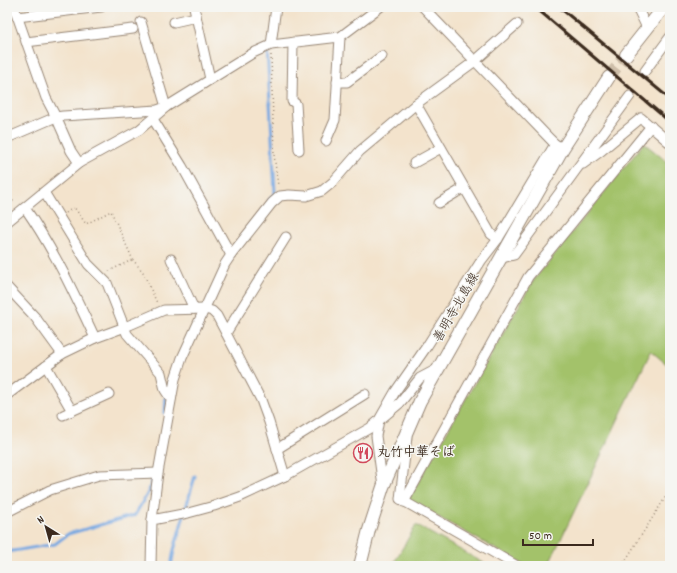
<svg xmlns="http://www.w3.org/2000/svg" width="677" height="573" font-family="Dekko,'Klee One',sans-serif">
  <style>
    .green { fill: #a3c26a; stroke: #6f7644 }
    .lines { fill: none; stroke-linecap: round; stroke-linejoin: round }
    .stream { stroke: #76a8e2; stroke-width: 3 }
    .major-tunnel { stroke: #cebea9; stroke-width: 12; stroke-dasharray: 12 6; stroke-linecap: butt }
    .minor-casing { stroke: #978675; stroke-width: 11 }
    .major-casing { stroke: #978675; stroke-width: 14 }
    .path { stroke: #978675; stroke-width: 1.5; stroke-dasharray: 1 3; stroke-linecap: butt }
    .minor { stroke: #fff; stroke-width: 9 }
    .major { stroke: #fff; stroke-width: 12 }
    .rail { stroke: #3b2a1e; stroke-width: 3 }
    .labels { text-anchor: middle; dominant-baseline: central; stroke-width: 3; stroke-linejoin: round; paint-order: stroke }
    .street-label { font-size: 13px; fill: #3b2a1e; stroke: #f6f6f2 }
    .poi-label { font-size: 13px; font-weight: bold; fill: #3b2a1e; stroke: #f6f6f2; text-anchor: start }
  </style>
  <rect width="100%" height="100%" fill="#f6f6f2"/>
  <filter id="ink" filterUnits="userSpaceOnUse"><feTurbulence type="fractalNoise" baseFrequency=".025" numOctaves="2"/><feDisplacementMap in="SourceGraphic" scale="8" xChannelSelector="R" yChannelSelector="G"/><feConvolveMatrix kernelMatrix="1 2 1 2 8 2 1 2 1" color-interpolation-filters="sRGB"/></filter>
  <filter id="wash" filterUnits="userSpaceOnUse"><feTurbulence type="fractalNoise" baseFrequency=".012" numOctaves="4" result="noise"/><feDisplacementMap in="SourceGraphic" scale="16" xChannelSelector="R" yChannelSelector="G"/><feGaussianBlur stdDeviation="0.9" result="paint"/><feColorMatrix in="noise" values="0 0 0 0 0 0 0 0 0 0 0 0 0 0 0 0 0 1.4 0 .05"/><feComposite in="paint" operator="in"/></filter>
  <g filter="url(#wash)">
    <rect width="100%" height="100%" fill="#f3e3cc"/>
    <g class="green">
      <path d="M 644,143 L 670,164 L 670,367 L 651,351 L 548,566 L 526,566 L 408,500 L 533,281 Z"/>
      <path d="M 416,525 L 489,566 L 392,566 Z"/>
    </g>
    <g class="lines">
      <g class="stream">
        <path d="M 267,48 L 275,193 L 269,201"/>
        <path d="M 165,413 L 166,396"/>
        <path d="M 7,552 L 55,544 L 68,534 L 135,515 L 149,491 L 156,461"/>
        <path d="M 171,566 L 174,550 L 195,476"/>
      </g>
    </g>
  </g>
  <g filter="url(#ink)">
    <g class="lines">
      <path class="major-tunnel" d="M 609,77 L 626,55"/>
      <defs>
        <g id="minor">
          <path d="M 14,7 L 46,98 L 56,117 L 71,151 L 79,163"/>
          <path d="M 194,7 L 210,79"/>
          <path d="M 423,7 L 549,138 L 555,144 L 561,147"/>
          <path d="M 637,7 L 647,28"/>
          <path d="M 17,17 L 101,7"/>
          <path d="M 174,22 L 196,17"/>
          <path d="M 26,42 L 133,29"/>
          <path d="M 293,42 L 292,101 L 296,104 L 299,150"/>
          <path d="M 271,45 L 276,7"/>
          <path d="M 645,71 L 670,37"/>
          <path d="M 337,82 L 347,82 L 382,56"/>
          <path d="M 416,104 L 491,234 L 498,239"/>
          <path d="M 153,119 L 182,166 L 231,255"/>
          <path d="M 7,138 L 56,117 L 63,116 L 157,110 L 166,107 L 253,53 L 271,45 L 340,37 L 380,7"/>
          <path d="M 326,141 L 335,120 L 340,37"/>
          <path d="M 414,163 L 441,148"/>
          <path d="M 583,164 L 601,151 L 641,118 L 670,143"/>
          <path d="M 44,192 L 88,264 L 107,283 L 127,334 L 161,373 L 165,390 L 171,399"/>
          <path d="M 439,203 L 464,188"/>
          <path d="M 25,208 C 53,248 74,293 95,338"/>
          <path d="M 7,222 L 79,163 L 139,130 L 166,107 L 141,22"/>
          <path d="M 502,258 L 514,255 L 630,96"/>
          <path d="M 171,259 L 194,309"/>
          <path d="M 7,287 L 35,317 L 62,354"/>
          <path d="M 226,333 L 286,237"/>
          <path d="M 46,366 L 72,411"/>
          <path d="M 7,395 L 62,354 L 95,338 L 125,327 L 164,310 L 205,309 L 212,311 L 217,316 L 261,400 L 269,422 L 285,476"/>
          <path d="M 63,415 L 109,394"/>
          <path d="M 407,437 L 400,499 L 517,566"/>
          <path d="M 277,449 L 365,394"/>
          <path d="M 383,487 L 376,436 L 379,420 L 395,392 L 427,346 L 481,261 L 498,239 L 555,144"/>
          <path d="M 404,502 L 528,277 L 651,126"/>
          <path d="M 7,512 L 50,490 L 99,475 L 158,473"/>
          <path d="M 152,520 L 158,473 L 175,379 L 182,358 L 225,264 L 231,255 L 272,203 L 280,196 L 289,195 L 306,196 L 322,191 L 333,182 L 360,151 L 390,126 L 416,104 L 475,61 L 517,24"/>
          <path d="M 151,566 L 152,520 L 188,513 L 214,506 L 240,497 L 285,476 L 370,428 L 400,403 L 420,378 L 439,368"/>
        </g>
        <g id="major">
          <path d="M 626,55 L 664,7"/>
          <path d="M 360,566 L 369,530 L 383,487 L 420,401 L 563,148 L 609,77"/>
        </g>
      </defs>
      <use href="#minor" class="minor-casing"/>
      <use href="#major" class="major-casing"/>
      <g class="path">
        <path d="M 271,55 L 274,154 L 278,186"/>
        <path d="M 7,195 L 15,203"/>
        <path d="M 66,213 L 74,207 L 86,224 L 111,211 L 133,260 L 143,272 L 157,303"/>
        <path d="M 109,271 L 132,260"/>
        <path d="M 137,566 L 143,564"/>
        <path d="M 622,566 L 670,490"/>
      </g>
      <use href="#minor" class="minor"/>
      <use href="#major" class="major"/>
      <g class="rail">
        <path d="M 535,7 L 670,122"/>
        <path d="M 559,7 L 670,99"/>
      </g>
    </g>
  </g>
  <defs>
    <symbol id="restaurant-ring" viewBox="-11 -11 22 22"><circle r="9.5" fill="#f6f6f2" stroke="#d1495b" stroke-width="1.5"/><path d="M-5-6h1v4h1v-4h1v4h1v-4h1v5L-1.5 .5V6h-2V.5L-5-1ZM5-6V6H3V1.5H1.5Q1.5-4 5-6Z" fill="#d1495b"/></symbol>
  </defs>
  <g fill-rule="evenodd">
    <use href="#restaurant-ring" x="352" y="442" width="22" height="22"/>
  </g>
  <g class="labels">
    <g class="street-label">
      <text transform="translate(457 308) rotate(-60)">善明寺北島線</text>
    </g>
    <g class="poi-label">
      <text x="377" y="453">丸竹中華そば</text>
    </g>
  </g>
  <rect width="677" height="573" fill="none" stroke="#f6f6f2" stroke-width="24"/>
  <g transform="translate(46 527) rotate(323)" stroke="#f6f6f2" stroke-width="3" paint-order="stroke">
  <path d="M0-3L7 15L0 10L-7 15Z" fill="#3b2a1e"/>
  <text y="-6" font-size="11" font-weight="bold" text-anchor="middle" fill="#3b2a1e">N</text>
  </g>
  <path d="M523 539v6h70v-6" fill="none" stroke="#3b2a1e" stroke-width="2"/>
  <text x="529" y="539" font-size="12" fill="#3b2a1e" stroke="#f6f6f2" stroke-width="3" paint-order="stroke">50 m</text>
</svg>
